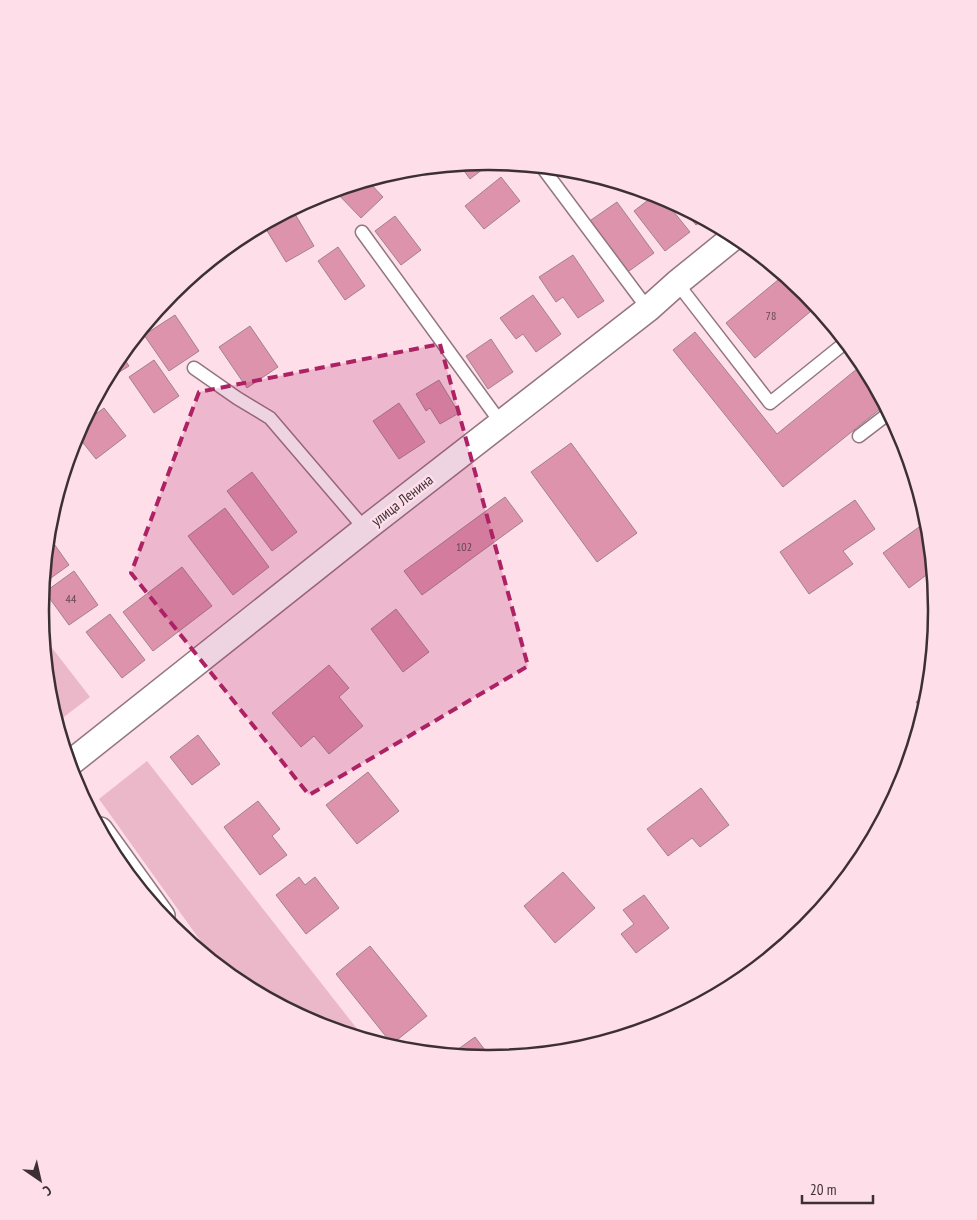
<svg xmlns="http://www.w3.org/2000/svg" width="977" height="1220" font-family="'PT Sans Narrow',sans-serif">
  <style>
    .green { fill: #eab8c8 }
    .building { fill: #de93ac; stroke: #9f828b }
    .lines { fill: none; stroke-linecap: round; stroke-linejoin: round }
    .lane-casing { stroke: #93767f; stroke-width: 15 }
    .street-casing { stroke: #93767f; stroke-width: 28 }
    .lane { stroke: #fff; stroke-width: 12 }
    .street { stroke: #fff; stroke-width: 25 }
    .marked { fill: #ac2264; fill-opacity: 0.2; stroke: #ac2264; stroke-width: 4; stroke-dasharray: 10 6; stroke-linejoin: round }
    .labels { text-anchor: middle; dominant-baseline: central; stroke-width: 5; stroke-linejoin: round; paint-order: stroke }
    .number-label { font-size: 12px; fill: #654952 }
    .street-label { font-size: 15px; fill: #3d3034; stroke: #fedee8 }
    .rim { fill: none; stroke: #3d3034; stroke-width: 2.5 }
  </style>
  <rect width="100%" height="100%" fill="#fedee8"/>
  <g class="green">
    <path d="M 42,635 L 90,697 L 56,723 L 49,697 Z"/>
    <path d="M 147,761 L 365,1039 L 317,1024 L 239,983 L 217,964 L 99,799 Z"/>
  </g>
  <g class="building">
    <path d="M 492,162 L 470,179 L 459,164 L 489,162 Z"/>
    <path d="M 501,177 L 520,201 L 484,229 L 465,206 Z"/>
    <path d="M 367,180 L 383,197 L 361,218 L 334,190 Z"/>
    <path d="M 656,194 L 661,196 L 690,232 L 665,251 L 634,211 Z"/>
    <path d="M 617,202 L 654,253 L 618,279 L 581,227 Z"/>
    <path d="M 682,208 L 704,219 L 696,225 Z"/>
    <path d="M 292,209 L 314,246 L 286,262 L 263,224 Z"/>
    <path d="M 395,216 L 421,250 L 401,265 L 375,231 Z"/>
    <path d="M 338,247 L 365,286 L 345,300 L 318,261 Z"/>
    <path d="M 573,255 L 604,301 L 578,318 L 563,297 L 556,302 L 539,277 Z"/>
    <path d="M 784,275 L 806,293 L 817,306 L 755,358 L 726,323 Z"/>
    <path d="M 533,295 L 561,334 L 536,352 L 523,334 L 516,339 L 500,318 Z"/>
    <path d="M 175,315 L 199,351 L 169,371 L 144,335 Z"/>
    <path d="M 250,326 L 278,367 L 247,388 L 219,347 Z"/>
    <path d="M 695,332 L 777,434 L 863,364 L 885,405 L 783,487 L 673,350 Z"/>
    <path d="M 491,339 L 513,372 L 488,389 L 466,356 Z"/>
    <path d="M 121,354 L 129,366 L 105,381 L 116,361 Z"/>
    <path d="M 154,360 L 179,396 L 154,413 L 129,377 Z"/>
    <path d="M 439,380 L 459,413 L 440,424 L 430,408 L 426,411 L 416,394 Z"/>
    <path d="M 399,403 L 425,442 L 399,459 L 373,421 Z"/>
    <path d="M 104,408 L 126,436 L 96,459 L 76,434 L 81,425 Z"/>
    <path d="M 571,443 L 637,533 L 597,562 L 531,472 Z"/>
    <path d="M 252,472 L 297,532 L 272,551 L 227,491 Z"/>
    <path d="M 505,497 L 523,521 L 422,595 L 404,571 Z"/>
    <path d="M 855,500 L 875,529 L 843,551 L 853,564 L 809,594 L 780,552 Z"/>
    <path d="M 225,508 L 269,567 L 233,595 L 188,536 Z"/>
    <path d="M 926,522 L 929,526 L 933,570 L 909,588 L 883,553 Z"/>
    <path d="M 47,534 L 69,565 L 44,583 L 43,582 Z"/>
    <path d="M 182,567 L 212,606 L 153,651 L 123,612 Z"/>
    <path d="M 74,571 L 98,605 L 69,625 L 45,592 Z"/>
    <path d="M 396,609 L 429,652 L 403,672 L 371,629 Z"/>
    <path d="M 110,614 L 145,660 L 122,678 L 86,632 Z"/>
    <path d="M 329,665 L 349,688 L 339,697 L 363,726 L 329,754 L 314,736 L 301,747 L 272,713 Z"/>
    <path d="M 929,693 L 928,698 L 924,712 L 916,702 Z"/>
    <path d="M 198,735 L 220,764 L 192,785 L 170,757 Z"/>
    <path d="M 368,772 L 399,811 L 357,844 L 326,805 Z"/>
    <path d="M 701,788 L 729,825 L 700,847 L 692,838 L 668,856 L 647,829 Z"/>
    <path d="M 258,801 L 280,829 L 272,836 L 287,855 L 260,875 L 224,827 Z"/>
    <path d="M 563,872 L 595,908 L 555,943 L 524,906 Z"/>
    <path d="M 299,877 L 305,885 L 315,877 L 339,908 L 306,934 L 276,895 Z"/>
    <path d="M 644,895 L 669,928 L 636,953 L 621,934 L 634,924 L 623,910 Z"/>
    <path d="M 370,946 L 427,1016 L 392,1044 L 336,974 Z"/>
    <path d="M 475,1037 L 491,1058 L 450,1055 Z"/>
  </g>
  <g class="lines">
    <defs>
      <g id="lane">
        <path d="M 542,167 L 648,309"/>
        <path d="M 362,232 L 501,423"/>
        <path d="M 677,283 L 770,403 L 846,342"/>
        <path d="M 194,368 L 237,398 L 270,418 L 365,529"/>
        <path d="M 859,436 L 889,413"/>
      </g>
      <g id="street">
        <path d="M 69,764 L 365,529 L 648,309 L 677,283 L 735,236"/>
        <path d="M 100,830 L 162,916"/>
      </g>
    </defs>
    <use href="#lane" class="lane-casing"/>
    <use href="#street" class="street-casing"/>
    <use href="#lane" class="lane"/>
    <use href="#street" class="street"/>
  </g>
  <path class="marked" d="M 440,344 L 528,666 L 309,795 L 131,573 L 199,392 Z"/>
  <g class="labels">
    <g class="number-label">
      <text x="771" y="315">78</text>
      <text x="464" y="546">102</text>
      <text x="71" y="598">44</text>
    </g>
    <g class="street-label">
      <text transform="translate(402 500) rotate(-38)">улица Ленина</text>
    </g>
  </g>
  <path d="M0 0H977V1220H0ZM488 170H489A439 439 0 0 1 928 609V611A439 439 0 0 1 489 1050H488A439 439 0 0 1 49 611V609A439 439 0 0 1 488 170Z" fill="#fedee8" fill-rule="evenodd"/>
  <path class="rim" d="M488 170H489A439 439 0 0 1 928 609V611A439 439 0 0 1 489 1050H488A439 439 0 0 1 49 611V609A439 439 0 0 1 488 170Z"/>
  <g transform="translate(40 1180) rotate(146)" stroke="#fedee8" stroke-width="4" paint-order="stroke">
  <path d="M0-4L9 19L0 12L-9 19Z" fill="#3d3034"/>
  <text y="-8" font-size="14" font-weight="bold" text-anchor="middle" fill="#3d3034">С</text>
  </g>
  <path d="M802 1195v8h71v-8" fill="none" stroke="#3d3034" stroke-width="2.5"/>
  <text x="810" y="1195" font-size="15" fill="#3d3034" stroke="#fedee8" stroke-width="4" paint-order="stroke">20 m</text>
</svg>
